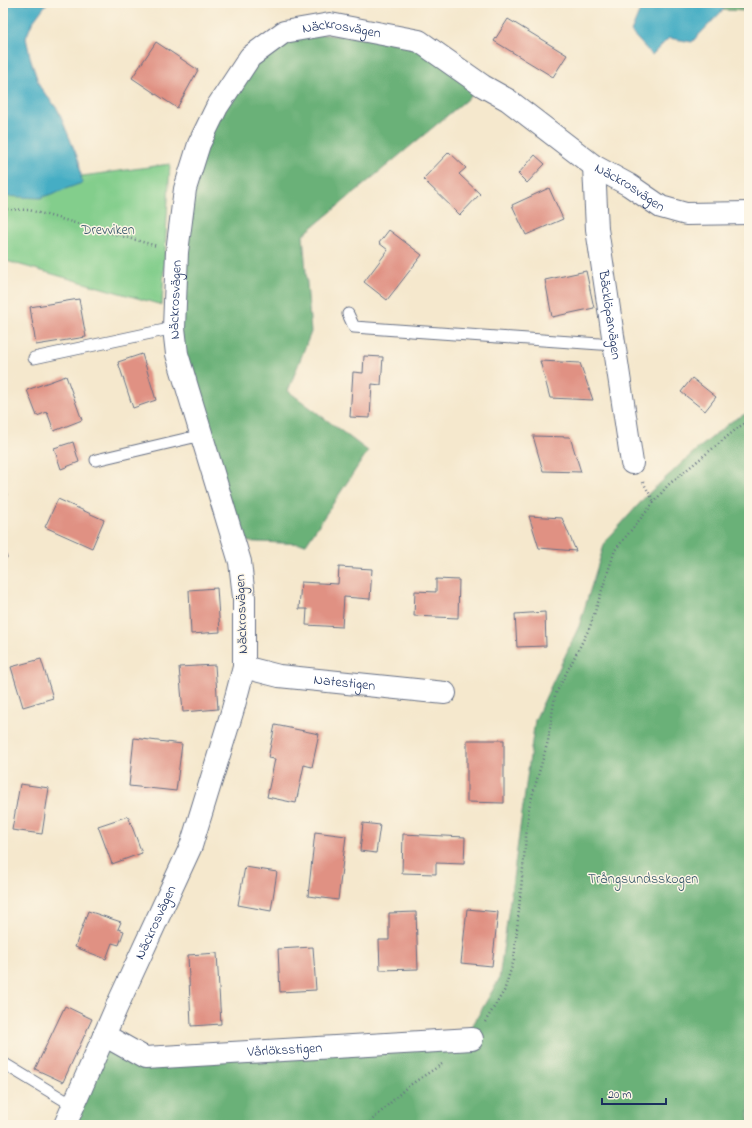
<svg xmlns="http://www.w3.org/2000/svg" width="752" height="1128" font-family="'Indie Flower',sans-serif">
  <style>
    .green { fill: #83ce8c; stroke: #4f7e75 }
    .forest { fill: #6ab178; stroke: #42706b }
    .water { fill: #45adc4; stroke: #306e91 }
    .building { fill: #e09183 }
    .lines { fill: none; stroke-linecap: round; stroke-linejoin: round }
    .service-casing { stroke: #677085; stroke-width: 13 }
    .minor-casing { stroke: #677085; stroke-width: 24 }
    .path { stroke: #677085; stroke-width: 2.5; stroke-dasharray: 1 3; stroke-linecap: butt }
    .service { stroke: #fff; stroke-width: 11 }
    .minor { stroke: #fff; stroke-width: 22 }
    .labels { text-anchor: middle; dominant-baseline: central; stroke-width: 3; stroke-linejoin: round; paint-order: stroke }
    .street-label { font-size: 14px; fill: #1b2f5e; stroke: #fcf5e5 }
    .park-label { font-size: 14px; fill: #35576a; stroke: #fcf5e5 }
  </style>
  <rect width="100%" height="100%" fill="#fcf5e5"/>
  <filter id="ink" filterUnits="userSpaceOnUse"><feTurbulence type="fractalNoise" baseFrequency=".025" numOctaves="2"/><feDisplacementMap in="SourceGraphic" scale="8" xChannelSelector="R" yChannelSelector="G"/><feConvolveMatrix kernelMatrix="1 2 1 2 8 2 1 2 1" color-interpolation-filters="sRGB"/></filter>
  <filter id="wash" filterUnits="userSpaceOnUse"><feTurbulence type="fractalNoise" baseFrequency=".012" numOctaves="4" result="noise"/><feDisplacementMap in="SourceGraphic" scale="16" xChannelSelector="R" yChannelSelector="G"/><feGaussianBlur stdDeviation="0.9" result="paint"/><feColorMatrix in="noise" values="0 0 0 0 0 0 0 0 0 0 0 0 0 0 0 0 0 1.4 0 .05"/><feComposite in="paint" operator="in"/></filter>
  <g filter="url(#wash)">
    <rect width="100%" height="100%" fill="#f5e8cd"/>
    <path class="green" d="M 3,32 L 75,177 L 170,164 L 162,305 L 3,260 Z"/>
    <g class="forest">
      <path d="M 724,3 L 749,3 L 749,11 L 723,10 Z"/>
      <path d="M 284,32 L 419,41 L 483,86 L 303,235 L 311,332 L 288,391 L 368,451 L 306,544 L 234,541 L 177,354 L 177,252 L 217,107 Z"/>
      <path d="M 749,412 L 749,1125 L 65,1125 L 104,1035 L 145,1058 L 465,1039 L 499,979 L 535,720 L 579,626 L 605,542 L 648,494 L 694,452 L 732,421 Z"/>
    </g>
    <g class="water">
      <path d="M 3,3 L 47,3 L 32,23 L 26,38 L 31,61 L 40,87 L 58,110 L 79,161 L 82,183 L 40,198 L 3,196 Z"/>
      <path d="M 643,3 L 724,3 L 723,10 L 692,42 L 669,38 L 652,55 L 631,32 Z"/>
    </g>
    <g id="blocks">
      <g class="building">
        <path d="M 508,19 L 567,55 L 553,77 L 494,41 Z"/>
        <path d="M 156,42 L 198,70 L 177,108 L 132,78 Z"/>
        <path d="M 449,152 L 466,168 L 459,174 L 480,194 L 460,215 L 423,179 Z"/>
        <path d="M 535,155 L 545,164 L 527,183 L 518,174 Z"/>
        <path d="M 549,188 L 563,219 L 526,235 L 512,205 Z"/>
        <path d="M 389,230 L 422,255 L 387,300 L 364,282 L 388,250 L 379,243 Z"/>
        <path d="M 586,271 L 594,308 L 552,317 L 545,280 Z"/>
        <path d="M 79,299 L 86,337 L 36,345 L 30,307 Z"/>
        <path d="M 142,354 L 156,400 L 133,408 L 118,362 Z"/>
        <path d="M 364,356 L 383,357 L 381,385 L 372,384 L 370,418 L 350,417 L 353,372 L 363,373 Z"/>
        <path d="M 540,361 L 580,363 L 593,400 L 550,398 Z"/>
        <path d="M 66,376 L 82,420 L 54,431 L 47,412 L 37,416 L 27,390 Z"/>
        <path d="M 692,378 L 716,397 L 705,411 L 681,392 Z"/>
        <path d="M 533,436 L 570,437 L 581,472 L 543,471 Z"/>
        <path d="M 73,442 L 79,462 L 61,469 L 54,448 Z"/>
        <path d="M 3,483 L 7,495 L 3,496 Z"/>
        <path d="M 58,499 L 104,520 L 92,548 L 45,527 Z"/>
        <path d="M 529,516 L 562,518 L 576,551 L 539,548 Z"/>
        <path d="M 3,544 L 7,558 L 3,559 Z"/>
        <path d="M 339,567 L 372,569 L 370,599 L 344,597 L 342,627 L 306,625 L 307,609 L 299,609 L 301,582 L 338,584 Z"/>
        <path d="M 436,579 L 459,580 L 458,618 L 414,616 L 415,591 L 436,592 Z"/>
        <path d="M 217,588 L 220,632 L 191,634 L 189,590 Z"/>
        <path d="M 545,612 L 546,646 L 517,647 L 515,614 Z"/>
        <path d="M 41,659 L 53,698 L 23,707 L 11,667 Z"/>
        <path d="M 215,665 L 218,709 L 183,712 L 179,667 Z"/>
        <path d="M 275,725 L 319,734 L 312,767 L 304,765 L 296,803 L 267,797 L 275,759 L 268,758 Z"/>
        <path d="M 134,738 L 182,744 L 176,791 L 129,786 Z"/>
        <path d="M 467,740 L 504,740 L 504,803 L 467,802 Z"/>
        <path d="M 20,784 L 49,788 L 42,834 L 12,830 Z"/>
        <path d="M 128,816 L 142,853 L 112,864 L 98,826 Z"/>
        <path d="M 363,823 L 380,825 L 376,853 L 360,851 Z"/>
        <path d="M 315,832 L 346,836 L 338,900 L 308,896 Z"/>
        <path d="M 403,834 L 465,837 L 464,864 L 436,863 L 436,874 L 402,873 Z"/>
        <path d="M 245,867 L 277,872 L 271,911 L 238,905 Z"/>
        <path d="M 467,909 L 498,912 L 492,966 L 461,963 Z"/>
        <path d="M 88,911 L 121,922 L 118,929 L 124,931 L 119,945 L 112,943 L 106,959 L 75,947 Z"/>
        <path d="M 416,912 L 418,969 L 380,970 L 379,940 L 389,940 L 389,913 Z"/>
        <path d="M 313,947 L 316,990 L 280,992 L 278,949 Z"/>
        <path d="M 217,953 L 221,1024 L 191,1026 L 188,955 Z"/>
        <path d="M 65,1006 L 92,1019 L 63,1082 L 35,1069 Z"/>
      </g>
    </g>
  </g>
  <g filter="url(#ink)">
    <use href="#blocks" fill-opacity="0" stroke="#677085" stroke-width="1"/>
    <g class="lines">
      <defs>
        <g id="service">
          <path d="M 348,314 L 354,327 L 614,345"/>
          <path d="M 34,358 L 174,328"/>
          <path d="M 96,460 L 202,435"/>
          <path d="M 3,1063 L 74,1106"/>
        </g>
        <g id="minor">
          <path id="s1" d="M 594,166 L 597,229 L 632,463"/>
          <path id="s2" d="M 244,667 L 279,676 L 445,693"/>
          <path id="s3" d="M 104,1035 L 145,1058 L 472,1039"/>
          <path id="s4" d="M 65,1125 L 117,1006 L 191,846 L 233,709 L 244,667 L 244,597 L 240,562 L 177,354 L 174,328 L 177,252 L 185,189 L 199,144 L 217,107 L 250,57 L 284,32 L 330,24 L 419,41 L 483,86 L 508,100 L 594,166 L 629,185 L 661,207 L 686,214 L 749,213"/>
        </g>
      </defs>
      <use href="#service" class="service-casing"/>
      <use href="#minor" class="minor-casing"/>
      <g class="path">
        <path d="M 3,209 L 29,210 L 157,246"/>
        <path d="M 643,482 L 654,502"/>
        <path d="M 485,1022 L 504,991 L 514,960 L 529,807 L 548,741 L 555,695 L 590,627 L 615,550 L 668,485 L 739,427 L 749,421"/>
        <path d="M 367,1125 L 407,1087 L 442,1064"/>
      </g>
      <use href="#service" class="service"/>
      <use href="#minor" class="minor"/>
    </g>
  </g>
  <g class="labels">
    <g class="street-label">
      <text stroke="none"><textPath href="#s4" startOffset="1230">Näckrosvägen</textPath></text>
      <text stroke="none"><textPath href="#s4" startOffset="1566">Näckrosvägen</textPath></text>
      <text stroke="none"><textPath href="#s4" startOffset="870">Näckrosvägen</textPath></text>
      <text stroke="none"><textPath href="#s1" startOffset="150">Bäcklöparvägen</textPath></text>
      <text transform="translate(242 614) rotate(-92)">Näckrosvägen</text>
      <text stroke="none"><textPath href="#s2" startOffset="102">Natestigen</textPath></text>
      <text stroke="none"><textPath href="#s4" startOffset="222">Näckrosvägen</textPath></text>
      <text stroke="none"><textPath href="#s3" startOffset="187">Vårlöksstigen</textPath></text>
    </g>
    <g class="park-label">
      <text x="108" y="230">Drevviken</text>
      <text x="643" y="879">Trångsundsskogen</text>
    </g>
  </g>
  <rect width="752" height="1128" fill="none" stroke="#fcf5e5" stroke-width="16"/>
  <path d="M602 1098v6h64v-6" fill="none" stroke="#1b2f5e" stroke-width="2"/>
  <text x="608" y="1098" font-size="12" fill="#1b2f5e" stroke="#fcf5e5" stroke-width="3" paint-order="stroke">20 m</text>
</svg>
